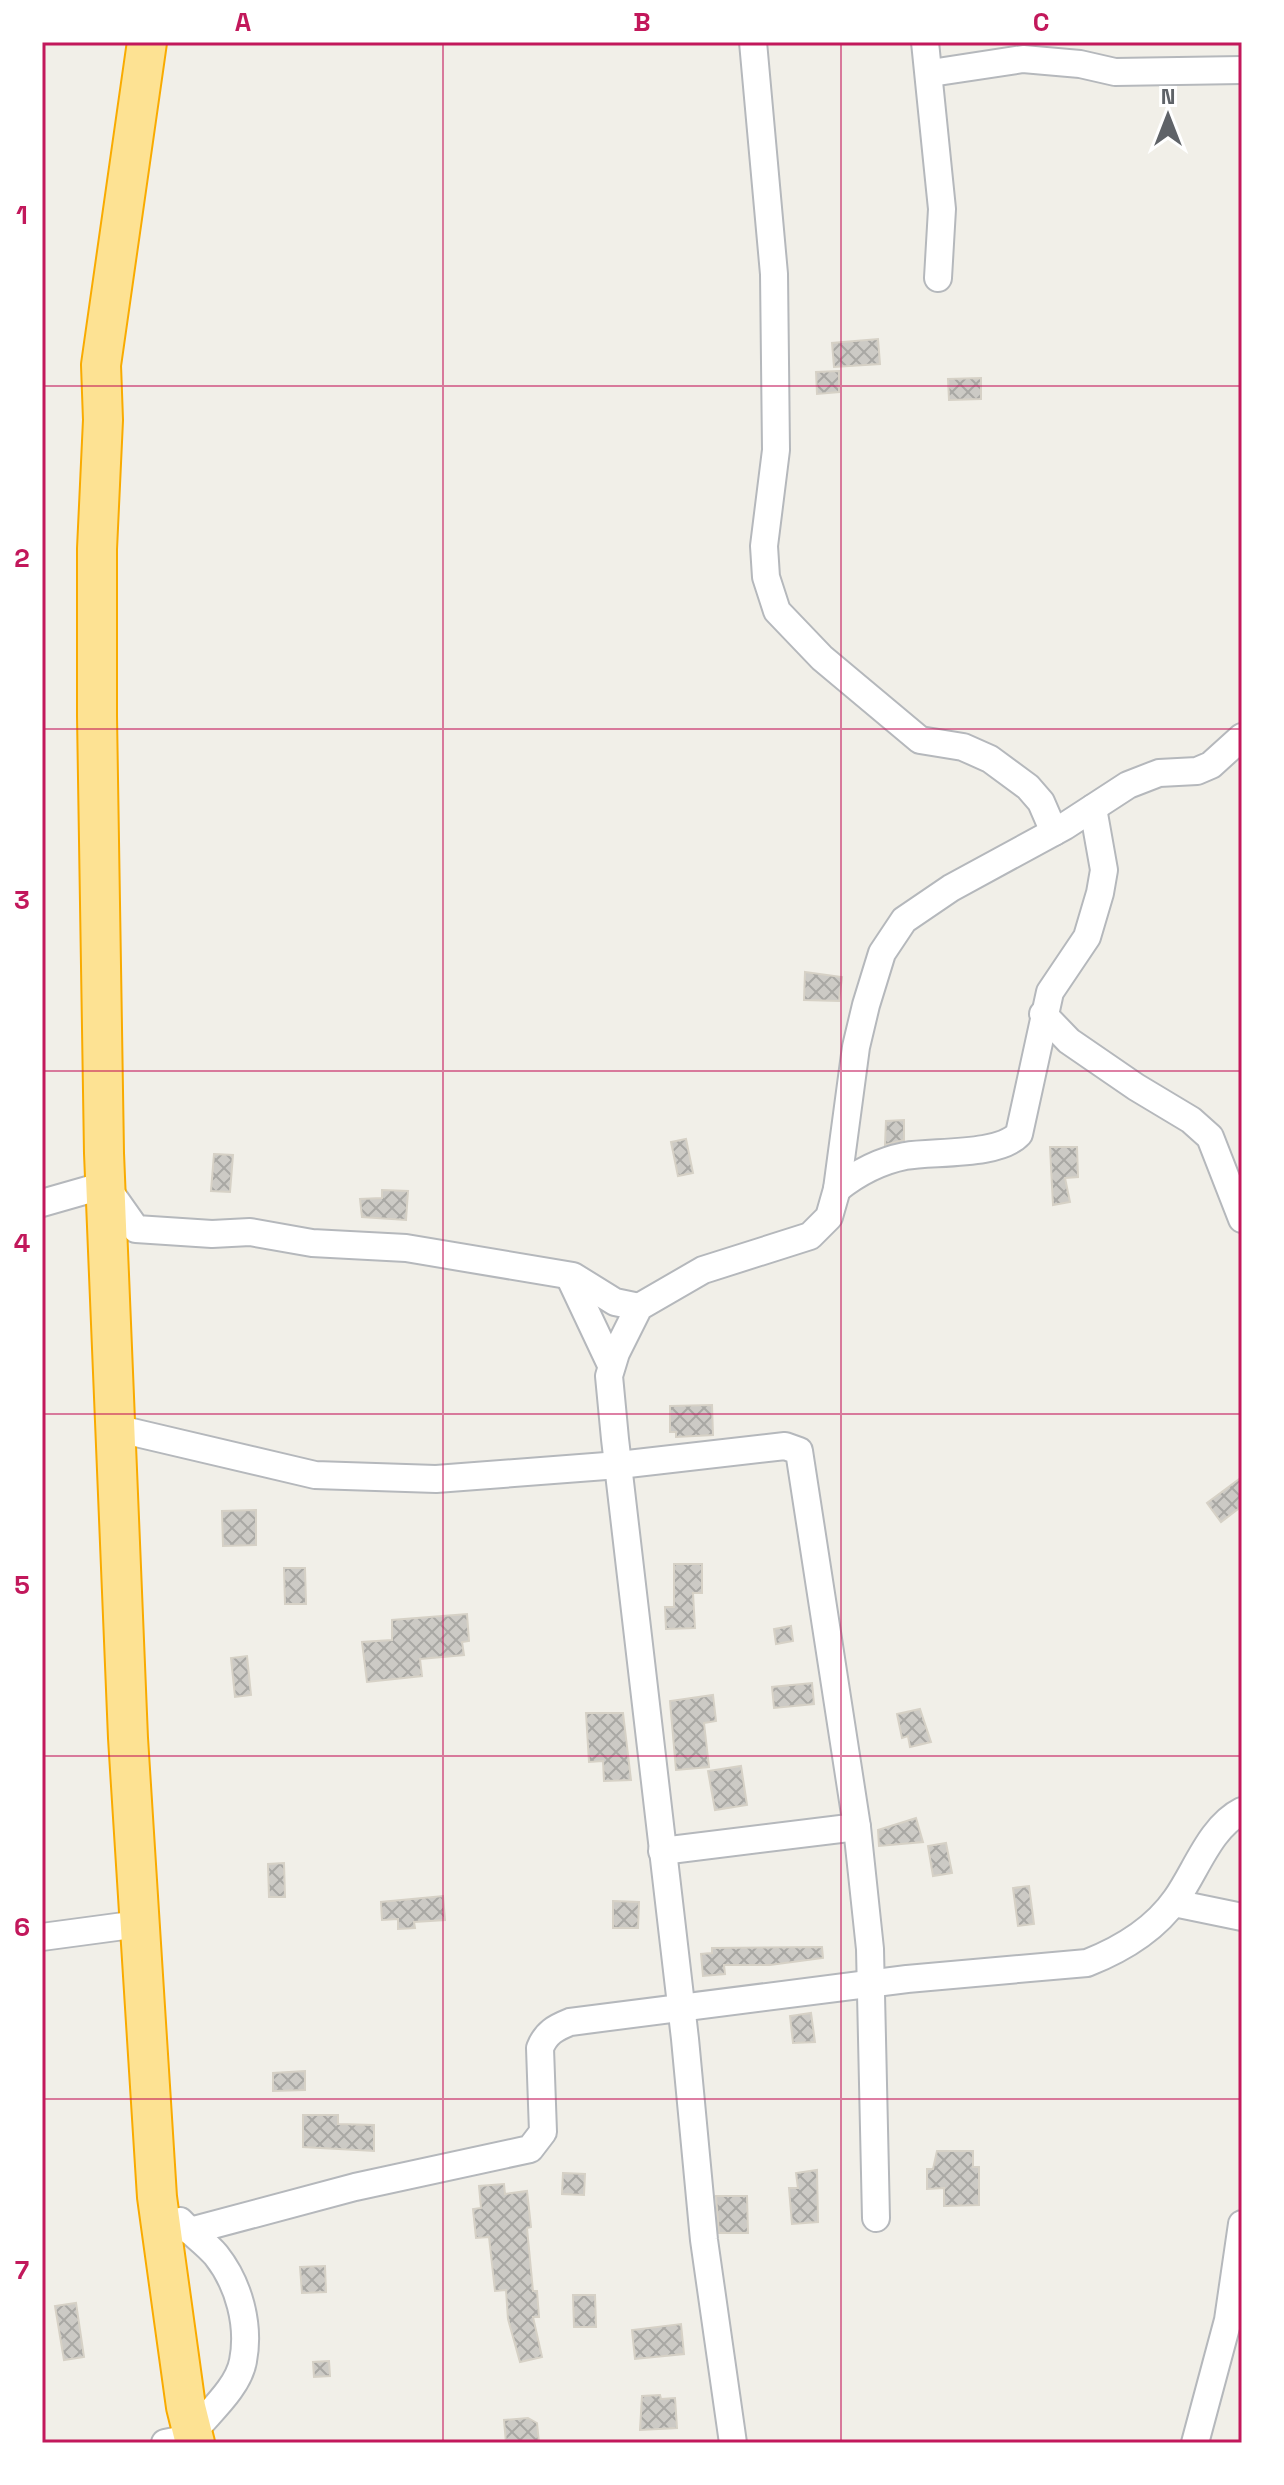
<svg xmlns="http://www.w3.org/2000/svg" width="1284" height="2485" font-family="'Space Grotesk',sans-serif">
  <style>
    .building { fill: url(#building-cross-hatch); stroke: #d6d1c6; stroke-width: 2 }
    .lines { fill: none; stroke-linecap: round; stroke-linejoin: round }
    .minor-casing { stroke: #b5b8bc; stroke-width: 30 }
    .highway-casing { stroke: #f9ab00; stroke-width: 42 }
    .minor { stroke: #fff; stroke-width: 26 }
    .highway { stroke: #fde293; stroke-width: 38 }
    .grid { fill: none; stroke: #c2185b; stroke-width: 2; stroke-opacity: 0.55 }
    .neatline { fill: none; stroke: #c2185b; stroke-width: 3 }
    .grid-label { font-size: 26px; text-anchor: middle; font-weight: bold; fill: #c2185b }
  </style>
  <defs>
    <pattern id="building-cross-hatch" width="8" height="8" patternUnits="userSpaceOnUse" patternTransform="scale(2)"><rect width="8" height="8" fill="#cccac5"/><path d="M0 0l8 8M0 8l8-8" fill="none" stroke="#a9a8a4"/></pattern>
  </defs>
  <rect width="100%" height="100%" fill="#f1efe8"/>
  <g class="building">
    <path d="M 878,339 L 880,364 L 834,367 L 832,343 Z"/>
    <path d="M 839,371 L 839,392 L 817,394 L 816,372 Z"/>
    <path d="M 981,378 L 981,399 L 949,400 L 948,379 Z"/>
    <path d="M 805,972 L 842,977 L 839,1001 L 804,1000 Z"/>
    <path d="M 904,1120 L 904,1140 L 885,1145 L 886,1121 Z"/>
    <path d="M 686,1139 L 693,1173 L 678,1176 L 671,1142 Z"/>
    <path d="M 1050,1147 L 1077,1147 L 1078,1177 L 1065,1178 L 1070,1202 L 1053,1205 Z"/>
    <path d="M 214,1154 L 233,1155 L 230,1192 L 211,1191 Z"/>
    <path d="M 382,1190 L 408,1191 L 406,1220 L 362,1217 L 360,1199 L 382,1198 Z"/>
    <path d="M 712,1405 L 713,1435 L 676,1437 L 676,1432 L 670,1432 L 670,1406 Z"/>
    <path d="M 1242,1477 L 1242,1506 L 1221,1522 L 1207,1503 Z"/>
    <path d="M 256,1510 L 256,1545 L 223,1546 L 222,1511 Z"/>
    <path d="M 674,1564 L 702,1564 L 702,1593 L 693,1593 L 695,1628 L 666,1629 L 665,1607 L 674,1607 Z"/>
    <path d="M 284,1568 L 305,1568 L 306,1604 L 285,1604 Z"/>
    <path d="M 467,1614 L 469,1641 L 462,1642 L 464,1655 L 420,1659 L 422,1676 L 367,1682 L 362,1642 L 392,1640 L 392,1620 Z"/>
    <path d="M 791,1626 L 793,1641 L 776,1644 L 774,1629 Z"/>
    <path d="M 247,1656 L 251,1695 L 235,1697 L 231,1658 Z"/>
    <path d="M 812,1683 L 814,1704 L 774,1708 L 772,1687 Z"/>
    <path d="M 713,1695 L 716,1721 L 704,1723 L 709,1767 L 676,1770 L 670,1701 Z"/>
    <path d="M 920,1709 L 931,1742 L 910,1747 L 908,1736 L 902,1738 L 897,1714 Z"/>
    <path d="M 586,1713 L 623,1713 L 631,1780 L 604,1781 L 603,1761 L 589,1762 Z"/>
    <path d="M 741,1766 L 747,1805 L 715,1810 L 708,1771 Z"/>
    <path d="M 916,1818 L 923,1842 L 879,1846 L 878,1830 Z"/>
    <path d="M 946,1843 L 952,1873 L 933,1876 L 928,1846 Z"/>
    <path d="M 284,1863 L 285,1897 L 269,1897 L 268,1864 Z"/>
    <path d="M 1029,1886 L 1034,1924 L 1018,1926 L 1013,1888 Z"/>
    <path d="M 443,1896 L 445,1920 L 414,1922 L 415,1928 L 398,1929 L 398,1919 L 382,1920 L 381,1902 Z"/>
    <path d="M 613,1901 L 639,1902 L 638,1928 L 613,1928 Z"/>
    <path d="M 822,1947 L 823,1958 L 770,1965 L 724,1965 L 725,1974 L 703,1976 L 701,1954 L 712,1953 L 712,1948 Z"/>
    <path d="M 811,2013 L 815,2042 L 793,2043 L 790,2016 Z"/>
    <path d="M 305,2071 L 305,2090 L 273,2091 L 273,2073 Z"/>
    <path d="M 303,2115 L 338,2115 L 338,2124 L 374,2125 L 374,2151 L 303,2147 Z"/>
    <path d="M 937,2151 L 973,2151 L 973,2167 L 979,2167 L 979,2205 L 944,2206 L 944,2188 L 927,2189 L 927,2169 L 933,2169 Z"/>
    <path d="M 817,2170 L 818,2222 L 792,2224 L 789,2188 L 798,2188 L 796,2173 Z"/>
    <path d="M 563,2173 L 585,2174 L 584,2195 L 562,2194 Z"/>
    <path d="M 504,2184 L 505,2194 L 527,2191 L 531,2227 L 527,2228 L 533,2291 L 537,2291 L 539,2317 L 533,2317 L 542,2357 L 520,2362 L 508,2319 L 506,2290 L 495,2291 L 489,2237 L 476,2238 L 473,2209 L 481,2208 L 479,2186 Z"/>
    <path d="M 716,2196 L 747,2196 L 748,2233 L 719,2233 Z"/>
    <path d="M 325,2266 L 326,2292 L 302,2293 L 300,2267 Z"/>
    <path d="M 573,2295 L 595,2295 L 596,2327 L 574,2327 Z"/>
    <path d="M 76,2303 L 84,2357 L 64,2360 L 55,2306 Z"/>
    <path d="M 681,2324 L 684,2354 L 635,2359 L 632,2330 Z"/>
    <path d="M 329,2361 L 330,2376 L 314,2377 L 313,2362 Z"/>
    <path d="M 660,2395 L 661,2399 L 675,2398 L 677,2428 L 640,2430 L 642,2396 Z"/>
    <path d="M 528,2418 L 537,2423 L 539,2443 L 506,2443 L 504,2420 Z"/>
  </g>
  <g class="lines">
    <defs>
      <g id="minor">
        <path d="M 753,42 L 774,274 L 776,450 L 764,546 L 766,577 L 777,611 L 822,658 L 920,740 L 963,747 L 990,759 L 1028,787 L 1041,802 L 1054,832"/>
        <path d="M 925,42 L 942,209 L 938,278"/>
        <path d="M 931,73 L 1023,59 L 1080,64 L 1115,72 L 1242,70"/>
        <path d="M 1043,1014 L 1069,1041 L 1136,1087 L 1191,1120 L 1210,1137 L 1242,1219"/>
        <path d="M 837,1189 C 857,1173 880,1161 905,1156 C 935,1151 999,1156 1019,1134 L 1050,992 L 1087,937 L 1100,893 L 1104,870 L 1093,808"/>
        <path d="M 42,1203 L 105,1185 L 136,1229 L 212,1234 L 250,1232 L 312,1243 L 406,1248 L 573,1276 L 615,1302 L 639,1307"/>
        <path d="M 569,1276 L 611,1365"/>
        <path d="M 115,1428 L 315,1475 L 436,1479 L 619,1465 L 785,1446 L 799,1451 L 857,1827 L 870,1949 L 876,2218"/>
        <path d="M 662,1851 L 857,1827"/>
        <path d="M 1174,1903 L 1242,1917"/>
        <path d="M 42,1937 L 139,1924"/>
        <path d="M 180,2221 C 191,2233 206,2243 216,2255 C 239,2284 250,2325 243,2361 C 239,2384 216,2406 201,2423 L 186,2407"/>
        <path d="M 190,2231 L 355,2187 L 530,2149 L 543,2132 L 540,2048 C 546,2033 555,2028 570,2022 L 907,1979 L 1087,1963 C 1120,1950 1155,1929 1176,1899 C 1196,1871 1210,1827 1242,1811"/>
        <path d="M 165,2443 L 194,2437"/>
        <path d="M 733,2443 L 704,2240 L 685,2039 L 615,1439 L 609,1376 L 616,1353 L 639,1307 L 703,1270 L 810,1236 L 829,1217 L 837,1189 L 856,1047 L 866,1005 L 882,953 L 904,920 L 951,888 L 1065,826 L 1128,785 L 1159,773 L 1197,771 L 1211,765 L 1242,737"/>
        <path d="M 1195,2443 L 1228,2320 L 1242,2224"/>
      </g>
      <path id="highway" d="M 147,42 L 101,365 L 103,420 L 97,549 L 97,716 L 104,1153 L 128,1738 L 157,2197 L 186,2407 L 195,2443"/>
    </defs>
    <use href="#minor" class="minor-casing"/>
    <use href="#highway" class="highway-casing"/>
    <use href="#minor" class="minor"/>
    <use href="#highway" class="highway"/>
  </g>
  <path class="grid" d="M 443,42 L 443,2443M 841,42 L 841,2443M 42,386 L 1242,386M 42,729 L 1242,729M 42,1071 L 1242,1071M 42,1414 L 1242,1414M 42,1756 L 1242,1756M 42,2099 L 1242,2099"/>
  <rect width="1284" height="2485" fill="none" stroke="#ffffff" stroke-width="88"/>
  <g transform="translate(1168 116)" stroke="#ffffff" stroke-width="6" paint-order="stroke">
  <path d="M0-6L14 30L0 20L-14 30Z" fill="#5f6368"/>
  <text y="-12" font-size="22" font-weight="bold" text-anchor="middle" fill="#5f6368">N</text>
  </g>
  <rect x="44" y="44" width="1196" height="2397" class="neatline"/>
  <g class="grid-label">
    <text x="243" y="31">A</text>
    <text x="642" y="31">B</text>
    <text x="1041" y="31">C</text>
    <text x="22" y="224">1</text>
    <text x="22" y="567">2</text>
    <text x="22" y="909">3</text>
    <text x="22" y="1252">4</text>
    <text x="22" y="1594">5</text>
    <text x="22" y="1936">6</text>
    <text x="22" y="2279">7</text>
  </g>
</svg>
